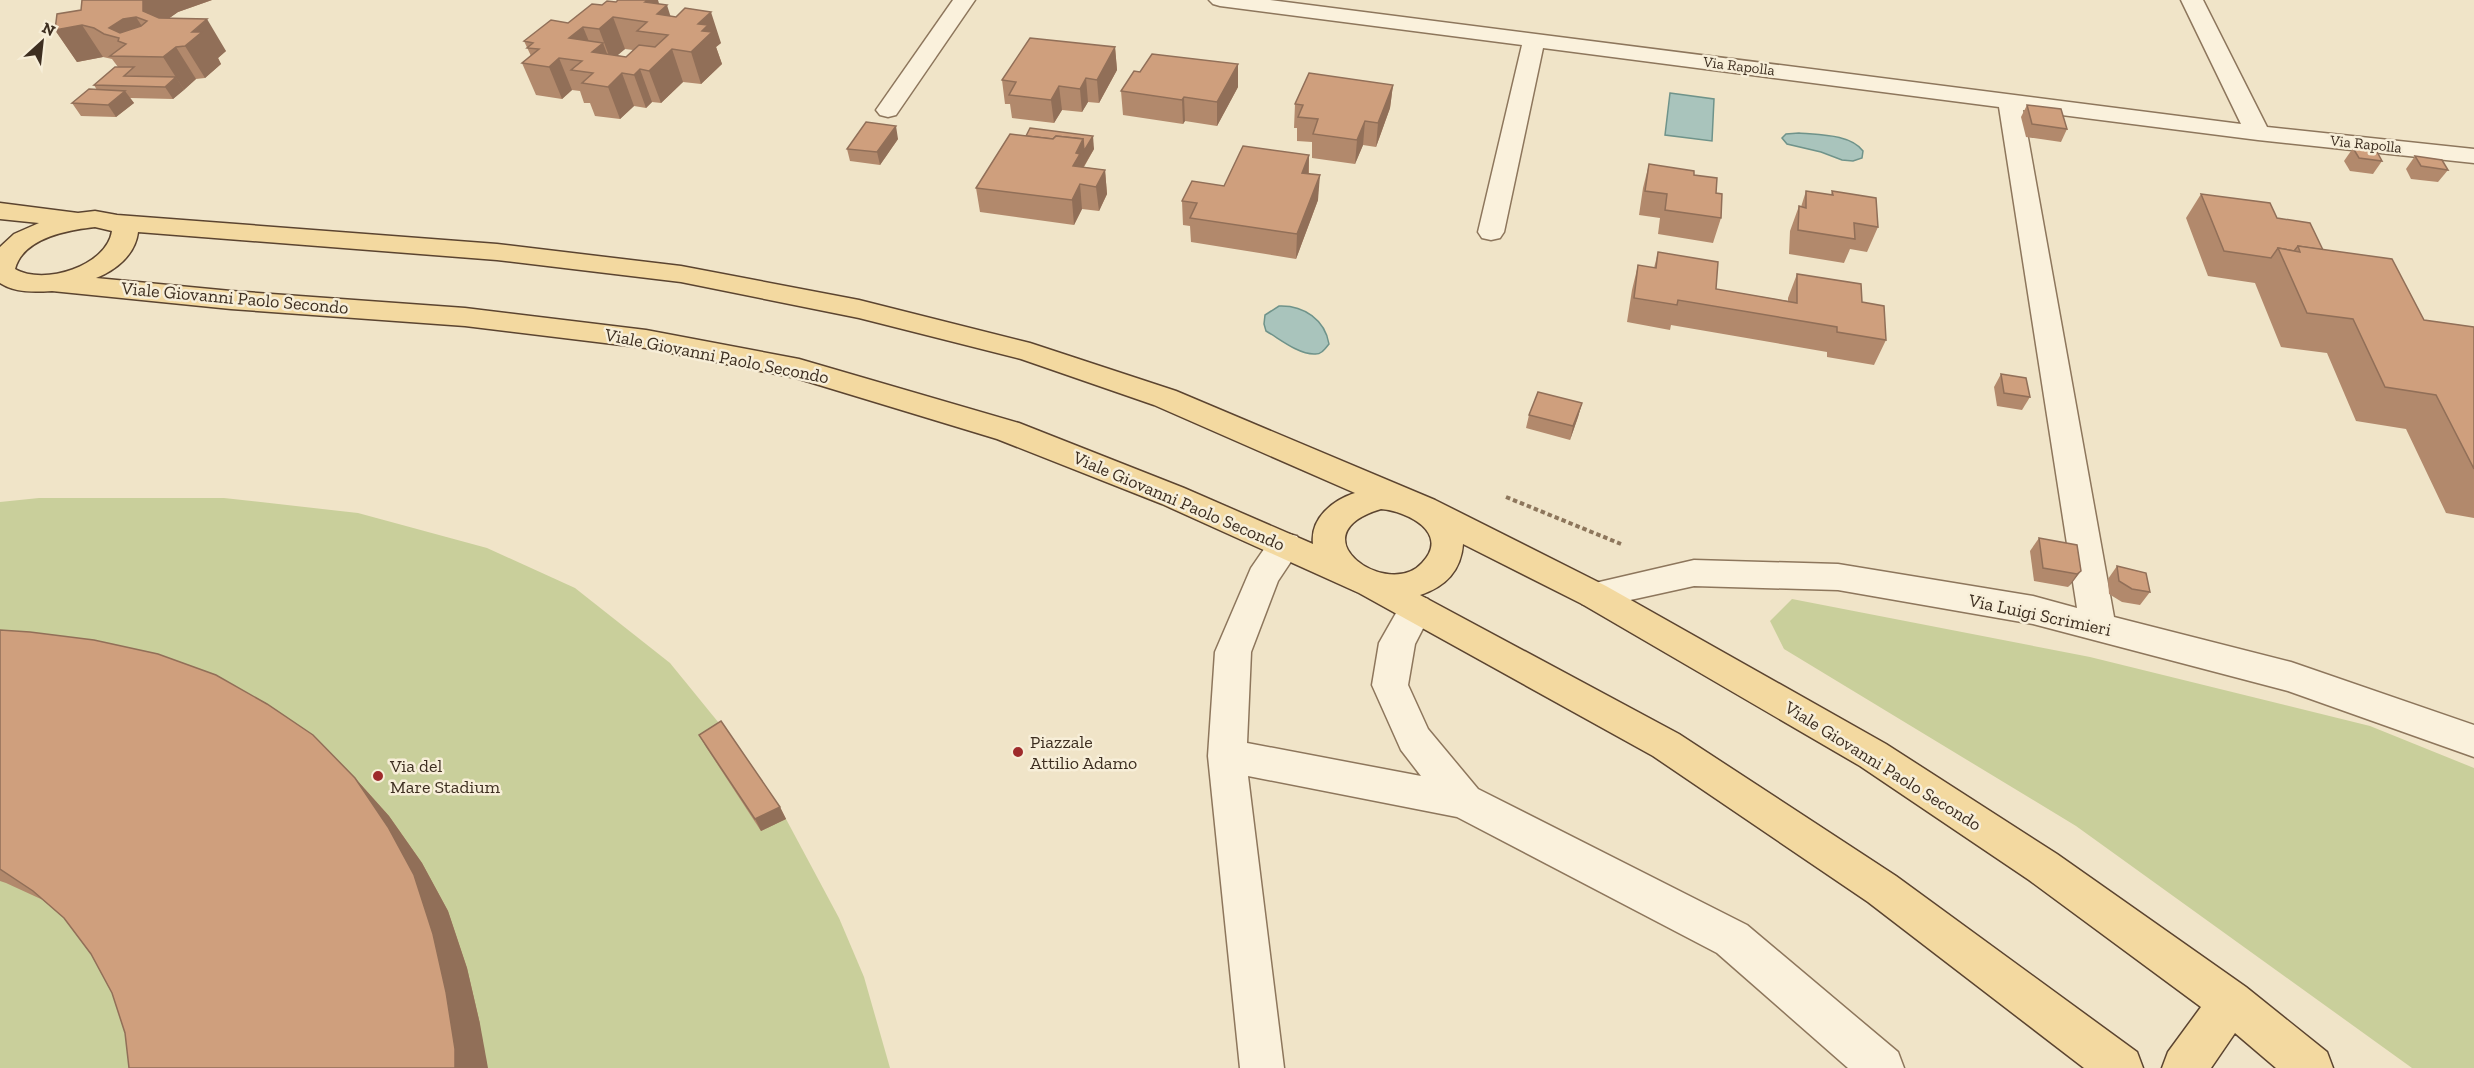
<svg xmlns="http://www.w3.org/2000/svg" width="2474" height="1068" font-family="'Zilla Slab',serif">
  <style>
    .green { fill: #c9cf9b }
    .water { fill: #a9c4bc; stroke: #6f938a; stroke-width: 1.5 }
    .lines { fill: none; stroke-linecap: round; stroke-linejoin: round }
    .minor-casing { stroke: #8d765c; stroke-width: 3 }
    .major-casing { stroke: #5b4430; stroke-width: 3 }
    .path { stroke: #8d765c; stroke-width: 4; stroke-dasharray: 4.5 3; stroke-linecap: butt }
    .minor { fill: #faf1dc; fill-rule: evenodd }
    .major { fill: #f3d9a0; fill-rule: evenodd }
    .wall { fill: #b2896c; fill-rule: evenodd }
    .shaded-wall { fill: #916f58 }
    .building { fill: #cf9f7d; stroke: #916f58; stroke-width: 1.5; fill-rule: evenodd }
    .poi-dot { fill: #9e2a2b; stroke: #f7eed8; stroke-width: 2 }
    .labels { text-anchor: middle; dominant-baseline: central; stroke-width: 5; stroke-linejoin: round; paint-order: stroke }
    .far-street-label { font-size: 15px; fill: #3d2e20; stroke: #f7eed8 }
    .street-label { font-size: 18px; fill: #3d2e20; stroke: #f7eed8 }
    .poi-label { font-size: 18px; fill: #3d2e20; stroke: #f7eed8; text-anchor: start }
  </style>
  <rect width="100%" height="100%" fill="#f0e4c8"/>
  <g class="green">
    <path d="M 39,498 L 224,498 L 358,513 L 487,548 L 575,588 L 670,663 L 727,733 L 786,819 L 839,918 L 864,977 L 890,1068 L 0,1068 L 0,502 Z"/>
    <path d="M 1792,599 L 2090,657 L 2370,726 L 2474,768 L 2474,1068 L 2412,1068 L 2076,826 L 1784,649 L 1770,621 Z"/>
  </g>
  <g class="water">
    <path d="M 1670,93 L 1714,99 L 1712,141 L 1665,135 Z"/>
    <path d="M 1799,133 C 1819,135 1850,134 1863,151 L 1862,158 L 1853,161 L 1842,160 L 1821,152 L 1787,144 L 1782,138 L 1786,134 Z"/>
    <path d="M 1279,306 C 1304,305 1325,320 1329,344 C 1325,349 1321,355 1314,354 C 1298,354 1280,339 1266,331 L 1264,324 L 1265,315 Z"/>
  </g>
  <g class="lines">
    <defs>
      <g id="minor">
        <path d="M 953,0 L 975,0 L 896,115 L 888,117 L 880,115 L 876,110 Z"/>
        <path d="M 1209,0 L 1270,0 L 2241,124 L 2181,0 L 2203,0 L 2267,127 L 2474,149 L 2474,163 L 2258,140 L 2023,110 L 2114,617 L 2291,662 L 2474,725 L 2474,757 L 2288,691 L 2033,624 L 1838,590 L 1694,586 L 1594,608 L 1582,604 L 1577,595 L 1582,586 L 1694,560 L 1838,564 L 2033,596 L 2077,608 L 1999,107 L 1543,48 L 1504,232 L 1500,238 L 1491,240 L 1482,238 L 1478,232 L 1522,45 L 1220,6 L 1213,4 Z"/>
        <path d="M 1285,533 L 1297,536 L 1302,545 L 1278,581 L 1251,652 L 1247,743 L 1421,776 L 1401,750 L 1372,685 L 1379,643 L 1404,599 L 1416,595 L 1428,599 L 1433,609 L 1415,644 L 1408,685 L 1428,729 L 1478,789 L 1747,925 L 1898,1052 L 1904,1068 L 1848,1068 L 1717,953 L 1457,817 L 1248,776 L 1284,1068 L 1240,1068 L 1208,756 L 1215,652 L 1251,568 L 1273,536 Z"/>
      </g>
      <path id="major" d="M 0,203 L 78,213 L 95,211 L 117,215 L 497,244 L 681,266 L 859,300 L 1030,343 L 1176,391 L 1435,500 L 1606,586 L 1886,744 L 2057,854 L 2246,987 L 2327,1052 L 2333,1068 L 2276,1068 L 2235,1033 L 2211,1068 L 2162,1068 L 2168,1052 L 2201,1007 L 2029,880 L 1860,766 L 1582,604 L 1463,544 C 1461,571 1445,587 1420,595 L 1679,734 L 1896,876 L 2137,1052 L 2143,1068 L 2084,1068 L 1868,902 L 1653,756 L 1359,593 L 1162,504 L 997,439 L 796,378 L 646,348 L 465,326 L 231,309 L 52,291 C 35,292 15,293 0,283 L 0,247 L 14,234 L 39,223 L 0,219 ZM 95,227 L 112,231 C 107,266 44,286 15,269 C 23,238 67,230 95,227 ZM 138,232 L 497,260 L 681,282 L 859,318 L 1021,359 L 1154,405 L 1355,493 C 1333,500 1310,518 1313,544 L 1184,488 L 1019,423 L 799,359 L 646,330 L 465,308 L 231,291 L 96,278 C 116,270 135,255 138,232 ZM 1381,509 C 1407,511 1451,533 1422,563 C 1388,601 1294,535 1381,509 Z"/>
    </defs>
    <use href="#minor" class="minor-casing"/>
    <use href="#major" class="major-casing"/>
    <path class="path" d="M 1506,497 L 1621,544"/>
    <use href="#minor" class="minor"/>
    <use href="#major" class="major"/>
  </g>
  <g class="wall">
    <path d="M 82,0 L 212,0 L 178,12 L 169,18 L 226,51 L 218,58 L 221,64 L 205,78 L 196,79 L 173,99 L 130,98 L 134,103 L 116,117 L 81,116 L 72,103 L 97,90 L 94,85 L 118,67 L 112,59 L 103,57 L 77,62 L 55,30 L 81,10 Z"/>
    <path d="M 616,2 L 670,16 L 721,43 L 716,47 L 722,64 L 701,84 L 683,82 L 661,103 L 652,102 L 646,108 L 634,106 L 620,119 L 595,116 L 590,103 L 584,103 L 580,91 L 572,90 L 562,99 L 536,95 L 522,63 L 531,56 L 524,41 L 568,23 L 602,5 ZM 625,49 L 633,50 L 626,57 L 617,55 Z"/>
    <path d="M 1115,47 L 1117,70 L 1099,103 L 1088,102 L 1082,112 L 1062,110 L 1054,123 L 1012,118 L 1010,104 L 1005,104 L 1002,80 Z"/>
    <path d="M 1393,85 L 1390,108 L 1376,147 L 1363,145 L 1355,164 L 1312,158 L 1312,142 L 1297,141 L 1297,128 L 1294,128 L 1295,104 Z"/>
    <path d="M 1238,87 L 1217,126 L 1185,121 L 1183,124 L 1123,115 L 1121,91 Z"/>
    <path d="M 2027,105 L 2067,129 L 2061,142 L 2026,137 L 2021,117 Z"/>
    <path d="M 898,139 L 880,165 L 850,161 L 847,149 Z"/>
    <path d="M 2353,148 L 2382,161 L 2373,174 L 2350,171 L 2344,161 Z"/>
    <path d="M 1094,149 L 1084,167 L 1105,170 L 1107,194 L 1099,211 L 1082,209 L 1074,225 L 980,212 L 976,188 Z"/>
    <path d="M 1309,155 L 1309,174 L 1318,200 L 1296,259 L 1191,242 L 1190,226 L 1183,225 L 1182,201 Z"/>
    <path d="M 2415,156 L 2448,170 L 2438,182 L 2411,179 L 2406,169 Z"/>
    <path d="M 1649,164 L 1694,175 L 1716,193 L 1721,218 L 1713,243 L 1658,234 L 1660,218 L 1639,215 L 1643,188 Z"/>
    <path d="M 1806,191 L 1831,195 L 1832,191 L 1878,227 L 1867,252 L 1850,249 L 1844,263 L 1789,254 L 1790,231 L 1799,206 L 1801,207 Z"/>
    <path d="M 2201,194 L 2277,218 L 2424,320 L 2474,327 L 2474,518 L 2446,513 L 2406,429 L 2356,421 L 2327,353 L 2281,347 L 2255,283 L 2208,276 L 2186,218 Z"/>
    <path d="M 1658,252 L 1716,289 L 1788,301 L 1788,298 L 1797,274 L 1862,302 L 1886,340 L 1874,365 L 1827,357 L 1827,352 L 1671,325 L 1670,330 L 1627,322 L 1632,290 L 1638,265 L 1654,268 Z"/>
    <path d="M 2001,374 L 2030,397 L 2022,410 L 1997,406 L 1994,387 Z"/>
    <path d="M 1582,403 L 1578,417 L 1570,440 L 1526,428 L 1529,415 Z"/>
    <path d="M 2039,538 L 2081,571 L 2068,587 L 2034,581 L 2030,551 Z"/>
    <path d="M 2117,566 L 2150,592 L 2140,605 L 2122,602 L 2109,594 L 2108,579 Z"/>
    <path d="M 0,630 L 355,778 L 389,816 L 422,863 L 448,911 L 467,968 L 480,1024 L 125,1033 L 112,993 L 91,954 L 64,918 L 43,900 L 6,883 L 0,881 Z"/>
    <path d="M 699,735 L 780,807 L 786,819 L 761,831 L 706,747 Z"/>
  </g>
  <g class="shaded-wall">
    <path d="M 143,0 L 212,0 L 178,12 L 164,22 L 145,15 L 141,18 Z"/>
    <path d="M 648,0 L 658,0 L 661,10 L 667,5 L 677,37 L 668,35 L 662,29 L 656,34 L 645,2 Z"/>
    <path d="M 711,12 L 721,43 L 716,47 L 722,64 L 701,84 L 691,52 L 698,24 Z"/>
    <path d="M 136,17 L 156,48 L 126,44 L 109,28 L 123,19 Z"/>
    <path d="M 613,17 L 625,49 L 611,61 L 599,29 Z"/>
    <path d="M 207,19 L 226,51 L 218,58 L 221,64 L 205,78 L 185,46 L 192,32 Z"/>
    <path d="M 82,25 L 103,57 L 77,62 L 55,30 Z"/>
    <path d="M 583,27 L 593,51 L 603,43 L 615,75 L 569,38 Z"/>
    <path d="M 176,47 L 196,79 L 184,90 L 163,57 Z"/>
    <path d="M 1115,47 L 1117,70 L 1099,103 L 1097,80 Z"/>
    <path d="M 672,49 L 683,82 L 661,103 L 649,71 Z"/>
    <path d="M 559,58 L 572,90 L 562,99 L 549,67 Z"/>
    <path d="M 1238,64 L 1238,87 L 1217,126 L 1217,102 Z"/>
    <path d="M 640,69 L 652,102 L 646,108 L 634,75 Z"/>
    <path d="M 622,73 L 634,106 L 620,119 L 608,87 Z"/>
    <path d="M 176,77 L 184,90 L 173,99 L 165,87 Z"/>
    <path d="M 1086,78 L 1088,102 L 1082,112 L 1080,89 Z"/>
    <path d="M 1393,85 L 1390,108 L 1376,147 L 1378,123 Z"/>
    <path d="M 1059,86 L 1062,110 L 1054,123 L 1051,100 Z"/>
    <path d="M 125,91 L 134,103 L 116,117 L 108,105 Z"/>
    <path d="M 1184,97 L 1185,121 L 1183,124 L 1182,100 Z"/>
    <path d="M 1365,121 L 1363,145 L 1355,164 L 1357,140 Z"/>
    <path d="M 896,126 L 898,139 L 880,165 L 877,152 Z"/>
    <path d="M 1093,136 L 1094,149 L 1081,171 L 1073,166 L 1076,153 L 1083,139 Z"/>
    <path d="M 1309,155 L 1308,179 L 1302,173 Z"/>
    <path d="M 1105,170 L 1107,194 L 1099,211 L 1096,187 Z"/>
    <path d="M 1320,175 L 1318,200 L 1296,259 L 1297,234 Z"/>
    <path d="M 1080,184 L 1082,209 L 1074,225 L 1072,200 Z"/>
    <path d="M 1582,403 L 1578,417 L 1570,440 L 1573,426 Z"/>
    <path d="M 2081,571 L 2072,583 L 2068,587 L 2077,574 Z"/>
    <path d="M 355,778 L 389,816 L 422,863 L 448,911 L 467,968 L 480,1024 L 488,1068 L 455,1068 Z"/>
    <path d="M 780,807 L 786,819 L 761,831 L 755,819 Z"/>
  </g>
  <g class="building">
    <path d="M 82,0 L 143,0 L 143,11 L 159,18 L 207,19 L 192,32 L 202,32 L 185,46 L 176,47 L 163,57 L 110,56 L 126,44 L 118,41 L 119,38 L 104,34 L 94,28 L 82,25 L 55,30 L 57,14 L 81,10 ZM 136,17 L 147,21 L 141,26 L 120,33 L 109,28 L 123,19 Z"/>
    <path d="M 618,0 L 648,0 L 645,2 L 667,5 L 657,14 L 676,17 L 685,8 L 711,12 L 698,24 L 708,25 L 702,31 L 712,32 L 691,52 L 672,49 L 649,71 L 640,69 L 634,75 L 622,73 L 608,87 L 582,83 L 593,73 L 571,70 L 582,61 L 559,58 L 549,67 L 522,63 L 539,49 L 527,48 L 533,43 L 524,41 L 551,20 L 568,23 L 592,4 L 602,5 L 607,1 L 616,2 ZM 613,17 L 647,22 L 637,31 L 668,35 L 655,47 L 639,45 L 626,57 L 592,52 L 603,43 L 569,38 L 583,27 L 599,29 Z"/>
    <path d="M 1030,38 L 1115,47 L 1097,80 L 1086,78 L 1080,89 L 1059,86 L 1051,100 L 1009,95 L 1016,82 L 1002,80 Z"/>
    <path d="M 1152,54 L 1238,64 L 1217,102 L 1184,97 L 1182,100 L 1121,91 L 1134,71 L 1140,72 Z"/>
    <path d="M 115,67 L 134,67 L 124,76 L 176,77 L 165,87 L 94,85 Z"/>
    <path d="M 1309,73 L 1393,85 L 1378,123 L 1365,121 L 1357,140 L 1313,134 L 1318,119 L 1298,117 L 1303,105 L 1295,104 Z"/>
    <path d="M 89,89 L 125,91 L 108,105 L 72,103 Z"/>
    <path d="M 2027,105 L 2061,109 L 2067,129 L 2032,124 Z"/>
    <path d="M 866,122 L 896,126 L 877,152 L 847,149 Z"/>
    <path d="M 1030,128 L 1093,136 L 1084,151 L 1083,139 L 1056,136 L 1053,139 L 1026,136 Z"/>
    <path d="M 1010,134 L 1053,139 L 1056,136 L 1083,139 L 1076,153 L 1080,154 L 1073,166 L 1105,170 L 1096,187 L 1080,184 L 1072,200 L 976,188 Z"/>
    <path d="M 1243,146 L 1309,155 L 1302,173 L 1320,175 L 1297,234 L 1190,218 L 1197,203 L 1182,201 L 1192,181 L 1224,186 Z"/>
    <path d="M 2353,148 L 2376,150 L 2382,161 L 2359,158 Z"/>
    <path d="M 2415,156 L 2442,160 L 2448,170 L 2421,166 Z"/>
    <path d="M 1649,164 L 1694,171 L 1694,175 L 1717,178 L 1716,193 L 1722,194 L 1721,218 L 1665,210 L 1667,194 L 1645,191 Z"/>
    <path d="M 1806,191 L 1833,195 L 1832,191 L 1876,198 L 1878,227 L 1854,223 L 1855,239 L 1798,230 L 1799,206 L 1806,208 Z"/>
    <path d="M 2201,194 L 2270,203 L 2277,218 L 2310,223 L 2323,250 L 2298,246 L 2294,251 L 2278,248 L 2271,258 L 2224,251 Z"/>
    <path d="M 2298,246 L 2392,259 L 2424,320 L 2474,327 L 2474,469 L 2436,395 L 2385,387 L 2353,319 L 2307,313 L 2278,248 L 2300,252 Z"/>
    <path d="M 1658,252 L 1718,262 L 1716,289 L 1797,303 L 1797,274 L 1861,284 L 1862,302 L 1884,306 L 1886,340 L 1837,332 L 1837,327 L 1678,300 L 1677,305 L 1634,298 L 1638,265 L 1656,268 Z"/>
    <path d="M 2001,374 L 2026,378 L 2030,397 L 2004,393 Z"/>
    <path d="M 1538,392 L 1582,403 L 1573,426 L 1529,415 Z"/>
    <path d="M 2039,538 L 2077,545 L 2081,571 L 2077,574 L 2043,568 Z"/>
    <path d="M 2117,566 L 2146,573 L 2150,592 L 2132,589 L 2119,581 Z"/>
    <path d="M 0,630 L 30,632 L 94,640 L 158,654 L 216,675 L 267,704 L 313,735 L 355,778 L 388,827 L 414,875 L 433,934 L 446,992 L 455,1049 L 455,1068 L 129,1068 L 125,1033 L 112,993 L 91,954 L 64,918 L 33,891 L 0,869 Z"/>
    <path d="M 721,721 L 780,807 L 755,819 L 699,735 Z"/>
  </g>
  <g class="poi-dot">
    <circle cx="1018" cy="752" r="6"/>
    <circle cx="378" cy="776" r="6"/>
  </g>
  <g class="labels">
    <g class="far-street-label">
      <text transform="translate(1739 66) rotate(7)">Via Rapolla</text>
      <text transform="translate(2366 144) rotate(6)">Via Rapolla</text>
    </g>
    <g class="street-label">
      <text transform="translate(235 298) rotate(5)">Viale Giovanni Paolo Secondo</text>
      <text transform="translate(717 356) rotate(11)">Viale Giovanni Paolo Secondo</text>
      <text transform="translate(1179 501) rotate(23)">Viale Giovanni Paolo Secondo</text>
      <text transform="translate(2040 615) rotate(12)">Via Luigi Scrimieri</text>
      <text transform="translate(1883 766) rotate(32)">Viale Giovanni Paolo Secondo</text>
    </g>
    <g class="poi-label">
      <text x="1030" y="742">Piazzale<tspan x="1030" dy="21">Attilio Adamo</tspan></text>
      <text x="390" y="766">Via del<tspan x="390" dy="21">Mare Stadium</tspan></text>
    </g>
  </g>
  <g transform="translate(42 42) rotate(27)" stroke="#f7eed8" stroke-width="4.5" paint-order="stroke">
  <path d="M0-4.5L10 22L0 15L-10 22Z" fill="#3d2e20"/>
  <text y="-9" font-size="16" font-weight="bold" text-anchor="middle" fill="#3d2e20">N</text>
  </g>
</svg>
